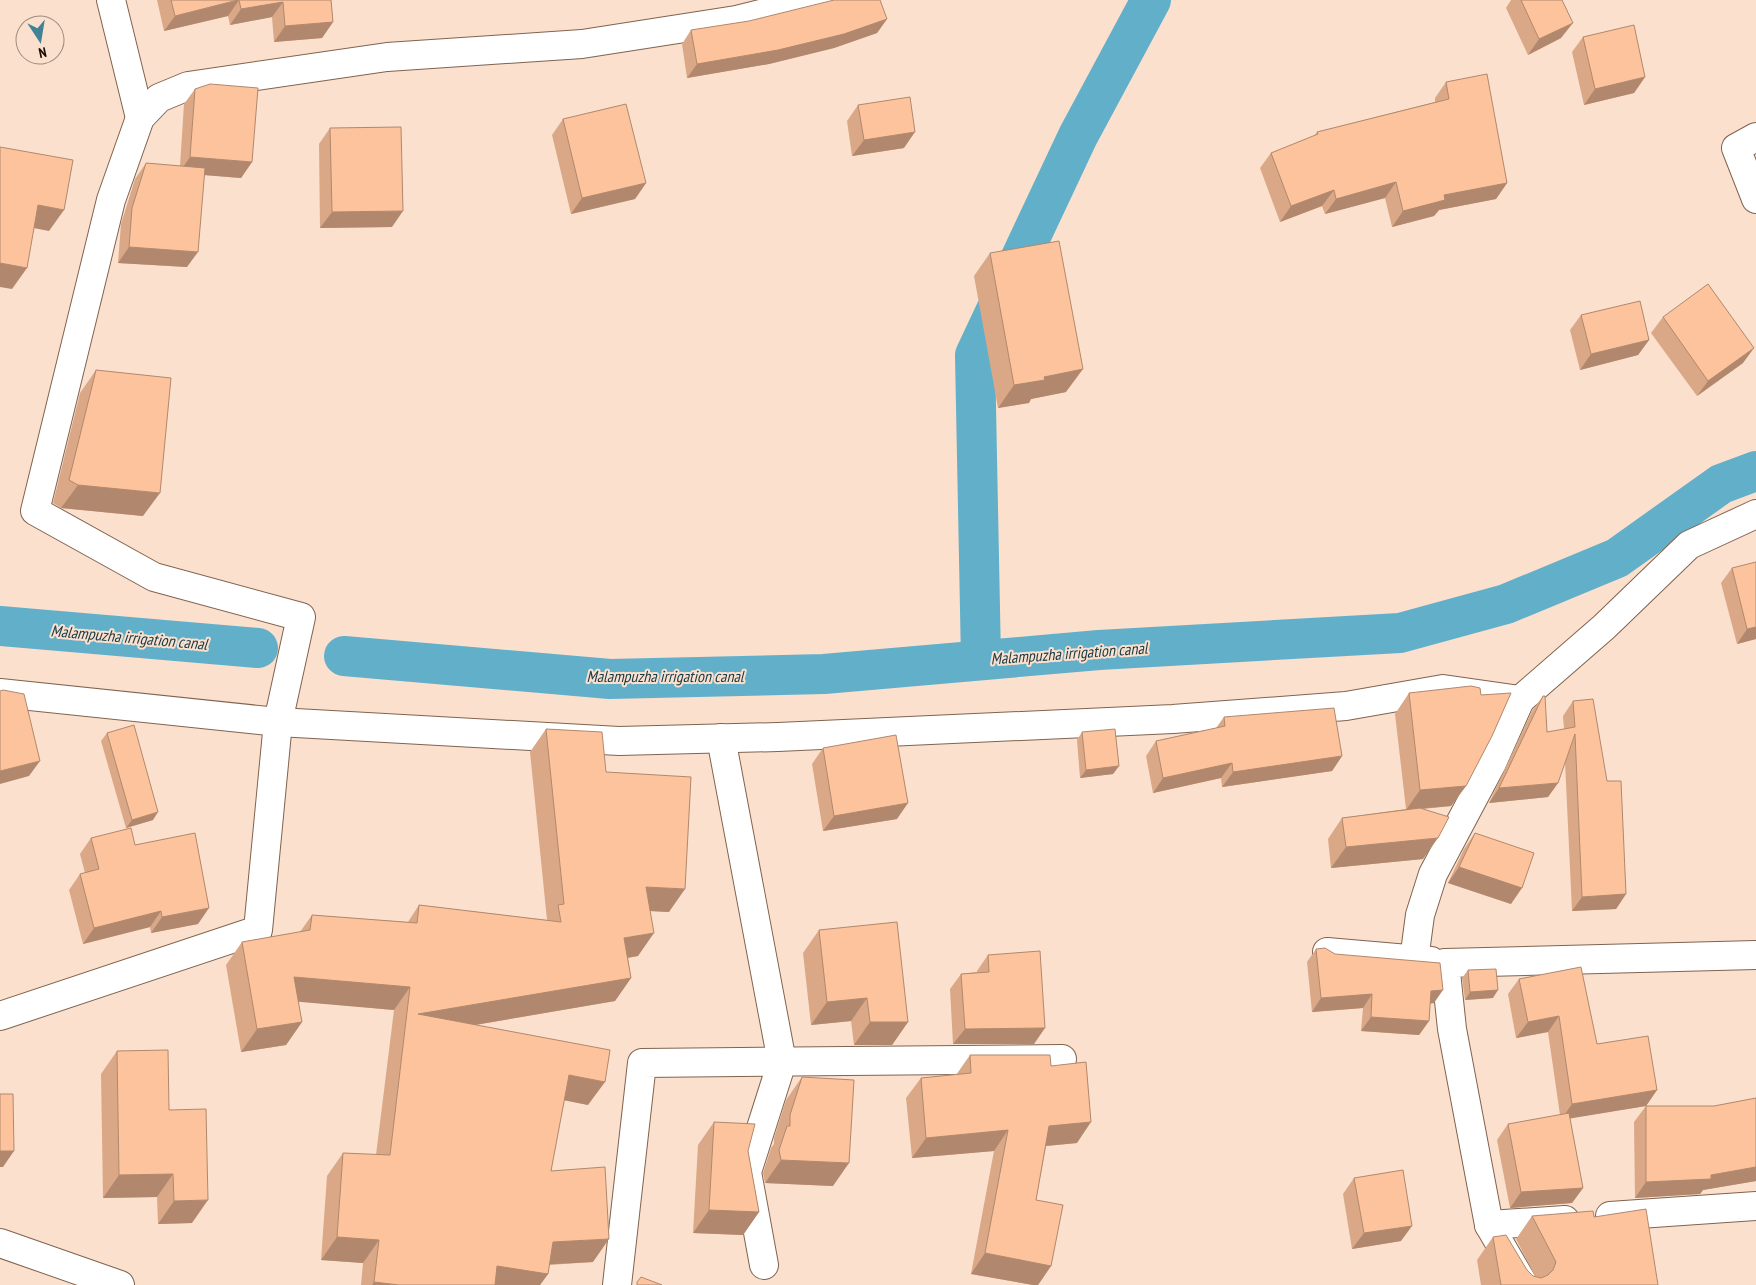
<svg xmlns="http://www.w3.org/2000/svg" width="1756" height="1285" font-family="'PT Sans Narrow',sans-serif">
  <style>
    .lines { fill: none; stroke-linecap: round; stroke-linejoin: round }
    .canal { stroke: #62afc9; stroke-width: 40 }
    .minor-casing { stroke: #80634f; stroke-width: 30 }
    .secondary-casing { stroke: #80634f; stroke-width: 30 }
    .minor { stroke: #fff; stroke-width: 28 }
    .secondary { stroke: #fff; stroke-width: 28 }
    .wall { fill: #daa886 }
    .shaded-wall { fill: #b1886d }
    .building { fill: #fdc39c; stroke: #b1886d }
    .labels { text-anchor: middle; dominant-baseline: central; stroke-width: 4; stroke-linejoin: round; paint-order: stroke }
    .water-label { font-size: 16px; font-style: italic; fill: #153a45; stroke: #fbe0ce }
  </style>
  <rect width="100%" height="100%" fill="#fbe0ce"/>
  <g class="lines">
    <g class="canal">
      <path d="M 0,626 L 258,648"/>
      <path d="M 344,656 L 610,679 L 824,674 L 1099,650 L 1400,633 L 1506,604 L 1617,558 L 1721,484 L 1756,471"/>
      <path d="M 981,660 L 975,355 L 1078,136 L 1151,0"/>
    </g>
    <defs>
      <g id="minor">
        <path d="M 111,0 L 140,118"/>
        <path d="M 1756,137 L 1736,148 L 1756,199"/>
        <path d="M 0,693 L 278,722 L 619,741 L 778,737 L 1173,719 L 1346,706 L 1443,689 L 1520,700 L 1604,627 L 1689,545 L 1756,514"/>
        <path d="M 721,738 L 782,1062 L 747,1172 L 764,1265"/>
        <path d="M 1327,952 L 1431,961"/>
        <path d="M 1414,960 L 1420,915 L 1433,874 L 1492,763 L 1520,700"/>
        <path d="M 0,1016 L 258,930 L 278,722 L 301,617 L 154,577 L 35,511 L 111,200 L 140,118 L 159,98 L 188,86 L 387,57 L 582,44 L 736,20 L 818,0"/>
        <path d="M 1610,1216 L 1756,1206"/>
        <path d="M 1489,1225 L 1565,1220"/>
        <path d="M 617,1285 L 642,1063 L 1062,1059"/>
        <path d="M 1524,1285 L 1489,1225 L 1452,1029 L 1445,963 L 1756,955"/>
      </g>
      <path id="secondary" d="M 0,1243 L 120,1285"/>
    </defs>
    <use href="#minor" class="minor-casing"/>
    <use href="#secondary" class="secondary-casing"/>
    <use href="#minor" class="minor"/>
    <use href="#secondary" class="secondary"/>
  </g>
  <g class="wall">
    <path d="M 157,0 L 331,0 L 333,22 L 322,38 L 274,42 L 272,17 L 230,25 L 228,16 L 164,31 Z"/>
    <path d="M 1511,0 L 1562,0 L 1561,38 L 1528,55 L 1506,8 Z"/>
    <path d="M 887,19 L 877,33 L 834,48 L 769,64 L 687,78 L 682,44 L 691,30 Z"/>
    <path d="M 1583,37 L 1645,77 L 1634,93 L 1584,105 L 1572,52 Z"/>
    <path d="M 1446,82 L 1507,183 L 1496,199 L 1439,210 L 1434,216 L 1392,227 L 1385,198 L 1325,214 L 1322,206 L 1280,222 L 1260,168 L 1271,153 L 1314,136 L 1317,132 L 1435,102 L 1435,98 Z"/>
    <path d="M 195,89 L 252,162 L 241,178 L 204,175 L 187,267 L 118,263 L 121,224 L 135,179 L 146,163 L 180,166 L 184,104 Z"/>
    <path d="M 858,105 L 904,148 L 852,156 L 847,121 Z"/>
    <path d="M 563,119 L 646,183 L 635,199 L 571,214 L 552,135 Z"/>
    <path d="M 330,128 L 392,227 L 320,228 L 319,144 Z"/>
    <path d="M 990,253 L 1066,392 L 1031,399 L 1029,403 L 998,408 L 974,276 Z"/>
    <path d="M 1581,315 L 1649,340 L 1638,355 L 1580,370 L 1570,330 Z"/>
    <path d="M 1663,317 L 1743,363 L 1697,396 L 1651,333 Z"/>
    <path d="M 96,370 L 143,516 L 61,508 L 53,503 L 80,393 Z"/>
    <path d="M 1732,568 L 1756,639 L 1737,644 L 1721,583 Z"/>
    <path d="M 1409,693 L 1466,786 L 1451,806 L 1423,809 L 1423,859 L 1331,868 L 1328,839 L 1342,818 L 1406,809 L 1395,714 Z"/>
    <path d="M 1543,696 L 1547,732 L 1564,729 L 1563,716 L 1573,701 L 1626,894 L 1616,909 L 1572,911 L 1565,762 L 1558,783 L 1548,797 L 1489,803 L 1532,711 Z"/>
    <path d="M 1224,717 L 1342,756 L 1332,771 L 1222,787 L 1221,778 L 1153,793 L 1146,756 L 1156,741 L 1216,728 Z"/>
    <path d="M 546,729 L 606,772 L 669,912 L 650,911 L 638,956 L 628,958 L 631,978 L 615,1001 L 475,1025 L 588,1105 L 564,1100 L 551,1171 L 593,1262 L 549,1265 L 548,1274 L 540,1285 L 361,1285 L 363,1263 L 321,1260 L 327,1176 L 343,1153 L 376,1155 L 394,1010 L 298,1001 L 302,1022 L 286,1045 L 241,1052 L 226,965 L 242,942 L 300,932 L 312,915 L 408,922 L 419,905 L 547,920 L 530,752 Z"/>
    <path d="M 1082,732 L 1119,766 L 1113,774 L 1080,778 L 1077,740 Z"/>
    <path d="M 107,733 L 153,820 L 126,828 L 101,741 Z"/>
    <path d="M 823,748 L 897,819 L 823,831 L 812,764 Z"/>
    <path d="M 1475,833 L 1511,904 L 1448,883 L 1464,849 Z"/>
    <path d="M 91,838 L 135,845 L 198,924 L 151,933 L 150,927 L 83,944 L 69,890 L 80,874 L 85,873 L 80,854 Z"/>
    <path d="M 819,930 L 908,1022 L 892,1045 L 854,1045 L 851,1021 L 811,1025 L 803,953 Z"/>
    <path d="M 1316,949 L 1434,1003 L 1430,1004 L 1429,1021 L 1419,1035 L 1361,1031 L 1363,1008 L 1312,1012 L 1307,962 Z"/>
    <path d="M 988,955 L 1034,1044 L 953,1044 L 950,989 L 961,974 L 977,972 L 977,971 Z"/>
    <path d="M 1468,970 L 1493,998 L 1465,1000 L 1462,978 Z"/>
    <path d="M 1519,979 L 1597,1044 L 1657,1090 L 1646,1106 L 1570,1118 L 1583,1188 L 1572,1203 L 1510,1208 L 1497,1140 L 1508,1124 L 1560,1115 L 1548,1032 L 1516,1038 L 1508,994 Z"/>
    <path d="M 117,1051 L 169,1110 L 192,1223 L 158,1224 L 157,1197 L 103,1198 L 101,1074 Z"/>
    <path d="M 970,1055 L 1051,1066 L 1077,1143 L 1046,1146 L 1036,1200 L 1051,1266 L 1038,1285 L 1033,1285 L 971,1274 L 994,1151 L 912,1158 L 906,1098 L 921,1078 L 956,1075 Z"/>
    <path d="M 802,1077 L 833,1186 L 765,1183 L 763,1173 L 771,1148 L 774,1144 L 774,1138 L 786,1100 Z"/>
    <path d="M 1756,1098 L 1756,1181 L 1703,1190 L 1700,1194 L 1635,1198 L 1634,1122 L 1646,1106 L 1714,1106 Z"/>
    <path d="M 714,1122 L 748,1151 L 759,1212 L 743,1235 L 693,1233 L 698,1145 Z"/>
    <path d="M 1354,1178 L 1401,1241 L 1352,1249 L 1343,1194 Z"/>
    <path d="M 1532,1216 L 1594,1217 L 1658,1285 L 1481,1285 L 1477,1260 L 1493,1237 L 1527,1270 L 1533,1276 L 1535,1276 L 1516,1239 Z"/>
  </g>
  <g class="shaded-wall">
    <path d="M 239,0 L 228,16 L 164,31 L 175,16 Z"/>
    <path d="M 283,2 L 272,17 L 230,25 L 241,9 Z"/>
    <path d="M 887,19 L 877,33 L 834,48 L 769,64 L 687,78 L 697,64 Z"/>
    <path d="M 333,22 L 322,38 L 274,42 L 285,26 Z"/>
    <path d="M 1573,23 L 1561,38 L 1528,55 L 1539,39 Z"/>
    <path d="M 1645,77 L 1634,93 L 1584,105 L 1595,89 Z"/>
    <path d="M 915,132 L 904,148 L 852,156 L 864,140 Z"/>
    <path d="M 190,157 L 252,162 L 241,178 L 179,173 Z"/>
    <path d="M 1396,182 L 1385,198 L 1325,214 L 1336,199 Z"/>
    <path d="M 646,183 L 635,199 L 571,214 L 582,198 Z"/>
    <path d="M 1507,183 L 1496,199 L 1439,210 L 1434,216 L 1392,227 L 1403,211 L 1444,195 Z"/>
    <path d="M 1334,190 L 1322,206 L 1280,222 L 1291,206 Z"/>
    <path d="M 38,205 L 64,210 L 49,231 L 23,226 Z"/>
    <path d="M 403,211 L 392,227 L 320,228 L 332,212 Z"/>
    <path d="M 129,247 L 198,252 L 187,267 L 118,263 Z"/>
    <path d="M 0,263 L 27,268 L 12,289 L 0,287 Z"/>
    <path d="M 1649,340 L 1638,355 L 1580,370 L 1591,354 Z"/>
    <path d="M 1754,348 L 1743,363 L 1697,396 L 1708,381 Z"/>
    <path d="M 1083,369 L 1066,392 L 1031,399 L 1029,403 L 998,408 L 1014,385 L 1044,377 Z"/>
    <path d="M 78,485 L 160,493 L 143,516 L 61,508 Z"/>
    <path d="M 1756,627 L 1756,639 L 1737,644 L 1747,629 Z"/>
    <path d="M 1342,756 L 1332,771 L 1222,787 L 1233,772 Z"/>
    <path d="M 40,761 L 29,776 L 0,784 L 0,771 Z"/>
    <path d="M 1232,763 L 1221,778 L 1153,793 L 1163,778 Z"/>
    <path d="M 1119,766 L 1113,774 L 1080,778 L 1086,770 Z"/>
    <path d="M 1558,783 L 1548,797 L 1489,803 L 1499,788 Z"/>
    <path d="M 1466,786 L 1451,806 L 1406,810 L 1420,790 Z"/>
    <path d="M 908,803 L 897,819 L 823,831 L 834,816 Z"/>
    <path d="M 158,812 L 153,820 L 126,828 L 132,820 Z"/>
    <path d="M 1438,838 L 1423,859 L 1331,868 L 1346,847 Z"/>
    <path d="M 1459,867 L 1522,888 L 1511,904 L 1448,883 Z"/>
    <path d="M 646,887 L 685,889 L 669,912 L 630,910 Z"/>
    <path d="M 1626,894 L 1616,909 L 1572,911 L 1582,897 Z"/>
    <path d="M 209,908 L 198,924 L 151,933 L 162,917 Z"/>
    <path d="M 161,911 L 150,927 L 83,944 L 94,928 Z"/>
    <path d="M 654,933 L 638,956 L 608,961 L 624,938 Z"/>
    <path d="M 294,977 L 410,987 L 394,1010 L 278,1000 Z"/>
    <path d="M 631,978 L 615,1001 L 404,1037 L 418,1014 Z"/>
    <path d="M 1443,990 L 1434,1003 L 1421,1004 L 1431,991 Z"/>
    <path d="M 1498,990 L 1493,998 L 1465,1000 L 1470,992 Z"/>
    <path d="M 1372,994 L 1363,1008 L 1312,1012 L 1321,998 Z"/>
    <path d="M 867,998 L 851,1021 L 811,1025 L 827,1002 Z"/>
    <path d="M 1559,1016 L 1548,1032 L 1516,1038 L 1528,1022 Z"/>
    <path d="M 1371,1017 L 1429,1021 L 1419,1035 L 1361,1031 Z"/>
    <path d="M 302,1022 L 286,1045 L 241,1052 L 257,1029 Z"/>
    <path d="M 870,1022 L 908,1022 L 892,1045 L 854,1045 Z"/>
    <path d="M 1045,1028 L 1034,1044 L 953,1044 L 965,1029 Z"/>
    <path d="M 569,1075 L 605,1082 L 588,1105 L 553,1098 Z"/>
    <path d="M 1657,1090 L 1646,1106 L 1561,1120 L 1572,1104 Z"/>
    <path d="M 1091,1122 L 1077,1143 L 1035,1147 L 1049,1126 Z"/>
    <path d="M 1008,1130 L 994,1151 L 912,1158 L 926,1138 Z"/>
    <path d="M 0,1151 L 14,1151 L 3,1167 L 0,1167 Z"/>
    <path d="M 781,1160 L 849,1163 L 833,1186 L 765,1183 Z"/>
    <path d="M 1756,1167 L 1756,1181 L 1703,1190 L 1700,1194 L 1635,1198 L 1646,1182 L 1711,1175 Z"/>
    <path d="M 173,1174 L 157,1197 L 103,1198 L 119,1175 Z"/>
    <path d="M 1583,1188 L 1572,1203 L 1510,1208 L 1521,1192 Z"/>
    <path d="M 208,1200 L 192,1223 L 158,1224 L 174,1201 Z"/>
    <path d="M 709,1210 L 759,1212 L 743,1235 L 693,1233 Z"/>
    <path d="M 1412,1226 L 1401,1241 L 1352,1249 L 1364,1233 Z"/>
    <path d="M 337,1237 L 379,1240 L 363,1263 L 321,1260 Z"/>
    <path d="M 609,1239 L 593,1262 L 537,1265 L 553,1242 Z"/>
    <path d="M 985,1253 L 1051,1266 L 1038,1285 L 1033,1285 L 971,1274 Z"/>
    <path d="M 497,1266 L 548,1274 L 540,1285 L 483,1285 Z"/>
    <path d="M 374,1282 L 399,1285 L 372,1285 Z"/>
  </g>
  <g class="building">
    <path d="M 171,0 L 238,0 L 175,16 Z"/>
    <path d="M 239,0 L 331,0 L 333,22 L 285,26 L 283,2 L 241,9 Z"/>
    <path d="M 834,0 L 880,0 L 887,19 L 844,34 L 778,50 L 697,64 L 691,30 L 749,21 Z"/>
    <path d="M 1521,0 L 1562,0 L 1573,23 L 1539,39 Z"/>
    <path d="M 1634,25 L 1645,77 L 1595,89 L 1583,37 Z"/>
    <path d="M 1487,74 L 1507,183 L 1444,195 L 1445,200 L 1403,211 L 1396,182 L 1336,199 L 1334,190 L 1291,206 L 1271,153 L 1318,134 L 1317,132 L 1449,99 L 1446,82 Z"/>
    <path d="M 210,84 L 258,88 L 252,162 L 190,157 L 195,89 Z"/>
    <path d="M 910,97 L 915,132 L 864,140 L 858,105 Z"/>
    <path d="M 626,104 L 646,183 L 582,198 L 563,119 Z"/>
    <path d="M 401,127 L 403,211 L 332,212 L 330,128 Z"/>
    <path d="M 0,147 L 73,160 L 64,210 L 38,205 L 27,268 L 0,263 Z"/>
    <path d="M 146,163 L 205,168 L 198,252 L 129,247 L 132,208 Z"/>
    <path d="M 1059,241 L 1083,369 L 1044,377 L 1045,380 L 1014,385 L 990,253 Z"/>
    <path d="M 1708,284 L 1754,348 L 1708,381 L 1663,317 Z"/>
    <path d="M 1640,301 L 1649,340 L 1591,354 L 1581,315 Z"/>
    <path d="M 96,370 L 171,378 L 160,493 L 78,485 L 69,480 Z"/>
    <path d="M 1756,562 L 1756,627 L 1747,629 L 1732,568 Z"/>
    <path d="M 1471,686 L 1480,688 L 1481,695 L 1511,693 L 1492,736 L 1466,786 L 1420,790 L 1409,693 Z"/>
    <path d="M 3,690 L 24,694 L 40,761 L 0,771 L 0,691 Z"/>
    <path d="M 1543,696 L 1545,696 L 1547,732 L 1575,727 L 1573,701 L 1593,699 L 1607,781 L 1621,781 L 1626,894 L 1582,897 L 1575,734 L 1558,783 L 1499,788 Z"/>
    <path d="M 1334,708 L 1342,756 L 1233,772 L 1232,763 L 1163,778 L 1156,741 L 1225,726 L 1224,717 Z"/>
    <path d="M 134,725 L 158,812 L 132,820 L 107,733 Z"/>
    <path d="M 546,729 L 602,732 L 606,772 L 691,777 L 685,889 L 646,887 L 654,933 L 624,938 L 631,978 L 418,1014 L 610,1050 L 605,1082 L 569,1075 L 551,1171 L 605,1167 L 609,1239 L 553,1242 L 548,1274 L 497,1266 L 495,1285 L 399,1285 L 374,1282 L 379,1240 L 337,1237 L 343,1153 L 390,1155 L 410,987 L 294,977 L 302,1022 L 257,1029 L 242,942 L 310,930 L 312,915 L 417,923 L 419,905 L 561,922 L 558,905 L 564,904 Z"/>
    <path d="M 1115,729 L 1119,766 L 1086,770 L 1082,732 Z"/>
    <path d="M 896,735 L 908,803 L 834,816 L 823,748 Z"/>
    <path d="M 1420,808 L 1449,817 L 1438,838 L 1346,847 L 1342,818 Z"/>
    <path d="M 131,828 L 135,845 L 195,833 L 209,908 L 162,917 L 161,911 L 94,928 L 80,874 L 99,869 L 91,838 Z"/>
    <path d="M 1475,833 L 1534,853 L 1522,888 L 1459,867 Z"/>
    <path d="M 897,922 L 908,1022 L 870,1022 L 867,998 L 827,1002 L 819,930 Z"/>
    <path d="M 1325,948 L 1335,954 L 1440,963 L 1443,990 L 1431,991 L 1429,1021 L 1371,1017 L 1372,994 L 1321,998 L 1316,949 Z"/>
    <path d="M 1040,951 L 1045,1028 L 965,1029 L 961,974 L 989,972 L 988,955 Z"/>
    <path d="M 1581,967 L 1597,1044 L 1648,1036 L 1657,1090 L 1572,1104 L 1559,1016 L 1528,1022 L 1519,979 Z"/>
    <path d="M 1496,969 L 1498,990 L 1470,992 L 1468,970 Z"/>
    <path d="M 168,1050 L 169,1110 L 206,1109 L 208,1200 L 174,1201 L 173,1174 L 119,1175 L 117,1051 Z"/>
    <path d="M 970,1055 L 1050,1055 L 1051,1066 L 1086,1062 L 1091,1122 L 1049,1126 L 1036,1200 L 1063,1205 L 1051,1266 L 985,1253 L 1008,1130 L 926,1138 L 921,1078 L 971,1073 Z"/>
    <path d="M 802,1077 L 854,1080 L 849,1163 L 781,1160 L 779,1150 L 787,1126 L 790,1126 L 790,1115 Z"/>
    <path d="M 0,1094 L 13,1094 L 14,1151 L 0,1151 Z"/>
    <path d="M 1756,1098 L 1756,1167 L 1711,1175 L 1711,1179 L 1646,1182 L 1646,1106 L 1714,1106 Z"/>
    <path d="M 1569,1113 L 1583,1188 L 1521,1192 L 1508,1124 Z"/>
    <path d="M 714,1122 L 755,1124 L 748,1151 L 759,1212 L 709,1210 Z"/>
    <path d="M 1403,1170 L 1412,1226 L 1364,1233 L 1354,1178 Z"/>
    <path d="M 1646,1209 L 1658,1285 L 1501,1285 L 1493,1237 L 1506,1235 L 1527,1270 L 1533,1276 L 1541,1278 L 1548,1275 L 1553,1270 L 1556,1262 L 1532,1216 L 1593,1211 L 1594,1217 Z"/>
    <path d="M 641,1277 L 662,1285 L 637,1285 L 637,1282 Z"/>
  </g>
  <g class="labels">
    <g class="water-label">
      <text transform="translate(129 637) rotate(5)">Malampuzha irrigation canal</text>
      <text transform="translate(1069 653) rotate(-4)">Malampuzha irrigation canal</text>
      <text x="665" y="676">Malampuzha irrigation canal</text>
    </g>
  </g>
  <g transform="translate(40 40) rotate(168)"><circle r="24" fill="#fbe0ce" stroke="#9f8b7d"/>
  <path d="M0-4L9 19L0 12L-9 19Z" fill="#428196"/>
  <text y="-8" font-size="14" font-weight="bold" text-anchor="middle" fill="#150b04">N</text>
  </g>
</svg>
